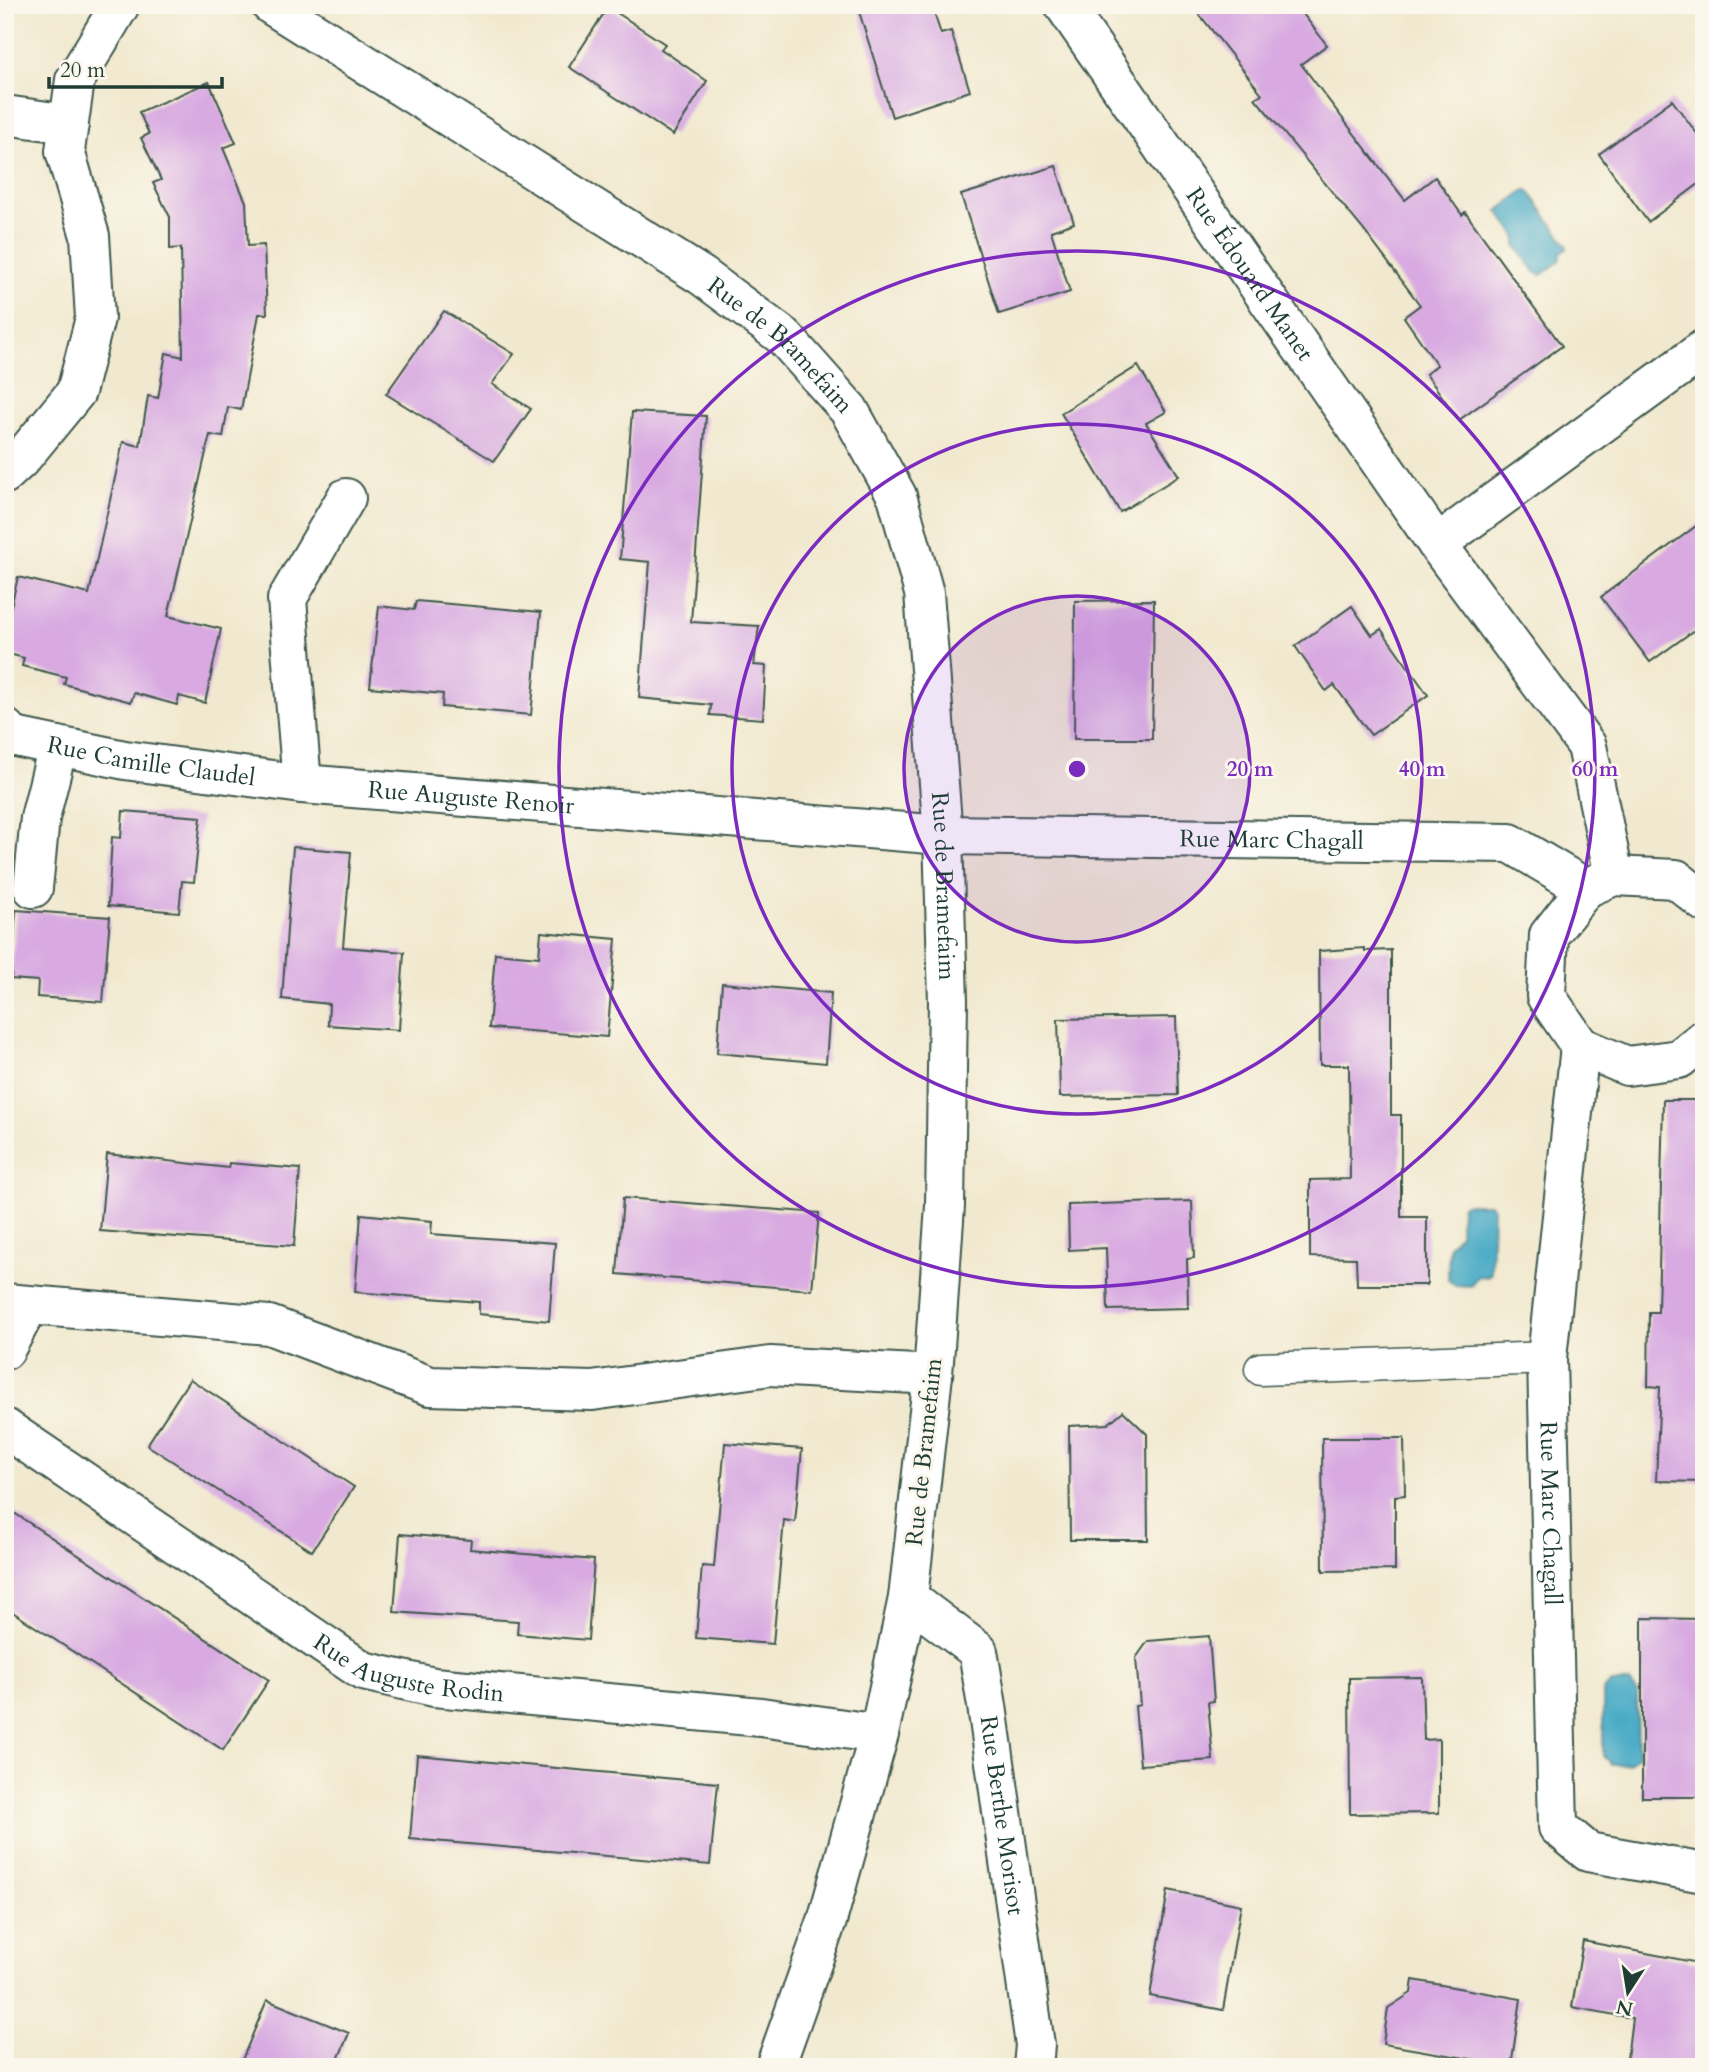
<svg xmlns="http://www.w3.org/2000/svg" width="1709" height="2072" font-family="Cardo,serif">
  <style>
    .water { fill: #45a9c5; stroke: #32737c; stroke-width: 2 }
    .building { fill: #d8aae1 }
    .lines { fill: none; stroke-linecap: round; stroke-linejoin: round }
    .lane-casing { stroke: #3e574b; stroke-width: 35 }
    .street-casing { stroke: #3e574b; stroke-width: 42 }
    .lane { stroke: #fff; stroke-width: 32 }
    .street { stroke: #fff; stroke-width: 38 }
    .ring { fill: none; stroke: #7b2cbf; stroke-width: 3.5 }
    .labels { text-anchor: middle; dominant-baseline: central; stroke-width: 6; stroke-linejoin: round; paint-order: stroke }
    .street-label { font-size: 24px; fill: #1f3d34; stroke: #fbf7ec }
    .centre { fill: #7b2cbf; stroke: #fbf7ec; stroke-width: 3.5 }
    .ring-label { font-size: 21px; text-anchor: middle; font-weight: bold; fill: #7b2cbf; stroke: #fbf7ec; stroke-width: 6; stroke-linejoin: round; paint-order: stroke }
  </style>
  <rect width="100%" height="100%" fill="#fbf7ec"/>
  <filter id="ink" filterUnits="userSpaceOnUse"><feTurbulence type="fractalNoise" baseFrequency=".0143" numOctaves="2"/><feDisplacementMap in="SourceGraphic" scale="14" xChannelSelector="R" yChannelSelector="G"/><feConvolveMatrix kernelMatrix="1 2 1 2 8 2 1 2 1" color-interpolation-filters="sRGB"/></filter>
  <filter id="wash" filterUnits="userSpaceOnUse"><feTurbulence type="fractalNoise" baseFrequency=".00686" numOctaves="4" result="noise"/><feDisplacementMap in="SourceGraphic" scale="28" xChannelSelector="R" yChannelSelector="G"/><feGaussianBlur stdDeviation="1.57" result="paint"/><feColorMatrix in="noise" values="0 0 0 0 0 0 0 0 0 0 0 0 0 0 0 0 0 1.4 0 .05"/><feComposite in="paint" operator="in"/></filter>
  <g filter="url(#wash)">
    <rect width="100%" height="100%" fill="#f1e9cf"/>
    <g class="water">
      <path d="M 1525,190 L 1528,190 L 1567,245 L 1567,249 L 1561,252 L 1560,261 L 1541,275 L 1535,272 L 1516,246 L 1516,236 L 1498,211 Z"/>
      <path d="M 1465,1204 L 1490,1204 L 1493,1208 L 1491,1273 L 1487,1277 L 1478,1276 L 1471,1286 L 1455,1285 L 1448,1280 L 1449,1245 L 1460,1233 L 1461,1207 Z"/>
      <path d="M 1612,1683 L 1629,1683 L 1637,1693 L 1638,1756 L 1629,1764 L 1612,1765 L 1603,1756 L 1603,1691 Z"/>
    </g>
    <g id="blocks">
      <g class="building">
        <path d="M 857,5 L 923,5 L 925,10 L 934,13 L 941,34 L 951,31 L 970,91 L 892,117 Z"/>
        <path d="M 1192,5 L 1296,5 L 1327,45 L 1301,64 L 1405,200 L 1435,177 L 1462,215 L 1465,212 L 1562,346 L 1459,420 L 1426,374 L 1437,365 L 1404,317 L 1420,305 L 1366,233 L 1255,98 L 1262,94 Z"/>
        <path d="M 608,7 L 665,44 L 661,49 L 707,81 L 673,135 L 569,67 Z"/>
        <path d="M 209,82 L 236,143 L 223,148 L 246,202 L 248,246 L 264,245 L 267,314 L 259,314 L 241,410 L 228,407 L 223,437 L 210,435 L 168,616 L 221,629 L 205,703 L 179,696 L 177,705 L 134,693 L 131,702 L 64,684 L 66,677 L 22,666 L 24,658 L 5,653 L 5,631 L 18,577 L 89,594 L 123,442 L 140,446 L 148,396 L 158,398 L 166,353 L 183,357 L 181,248 L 170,249 L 170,217 L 153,183 L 161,180 L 141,138 L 149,134 L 139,112 Z"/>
        <path d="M 1672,100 L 1704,143 L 1704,180 L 1648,222 L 1599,154 Z"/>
        <path d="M 1056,166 L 1074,223 L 1051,231 L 1070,292 L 999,314 L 961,195 Z"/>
        <path d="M 444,311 L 514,354 L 492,384 L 531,409 L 494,461 L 386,394 Z"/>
        <path d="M 1138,366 L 1166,412 L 1146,423 L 1179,476 L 1120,512 L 1061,413 Z"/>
        <path d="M 632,412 L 706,416 L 691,622 L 759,626 L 754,665 L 766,666 L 763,719 L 710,715 L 711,705 L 639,698 L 650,562 L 620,559 Z"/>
        <path d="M 1704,520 L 1704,623 L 1650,662 L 1601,597 Z"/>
        <path d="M 1154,600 L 1152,739 L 1074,739 L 1075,601 Z"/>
        <path d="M 416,601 L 541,612 L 531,715 L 442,707 L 443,694 L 370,687 L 379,606 L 414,610 Z"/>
        <path d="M 1352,606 L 1372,635 L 1381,629 L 1428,695 L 1371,735 L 1334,685 L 1326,691 L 1295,646 Z"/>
        <path d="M 123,811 L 201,817 L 194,882 L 182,881 L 179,912 L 108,906 L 112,837 L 121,838 Z"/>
        <path d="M 293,847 L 351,852 L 343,947 L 404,952 L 399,1030 L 328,1025 L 329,1004 L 282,999 Z"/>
        <path d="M 16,910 L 110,917 L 103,1002 L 37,997 L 38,981 L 11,979 Z"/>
        <path d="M 541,932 L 616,939 L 607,1037 L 489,1028 L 495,953 L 539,957 Z"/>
        <path d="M 1365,948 L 1365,951 L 1391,950 L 1391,1115 L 1401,1115 L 1401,1217 L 1427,1217 L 1427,1285 L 1357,1285 L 1356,1258 L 1310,1257 L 1310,1180 L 1350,1179 L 1349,1065 L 1320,1065 L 1319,951 Z"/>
        <path d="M 722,983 L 831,993 L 826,1063 L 717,1053 Z"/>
        <path d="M 1176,1017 L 1178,1095 L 1060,1097 L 1058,1019 Z"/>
        <path d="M 1663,1100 L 1704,1100 L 1704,1482 L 1656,1481 L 1660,1387 L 1648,1386 L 1649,1312 L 1658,1312 Z"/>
        <path d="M 107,1154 L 228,1168 L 229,1163 L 300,1169 L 294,1246 L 100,1231 Z"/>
        <path d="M 623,1198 L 819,1213 L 812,1290 L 617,1274 Z"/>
        <path d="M 1192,1201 L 1194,1258 L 1187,1259 L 1188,1308 L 1108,1310 L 1106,1248 L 1069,1250 L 1068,1205 Z"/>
        <path d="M 361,1214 L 432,1221 L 431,1234 L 555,1243 L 549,1321 L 479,1314 L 479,1302 L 355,1292 Z"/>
        <path d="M 190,1379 L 354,1487 L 312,1551 L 147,1445 Z"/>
        <path d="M 1123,1411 L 1147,1434 L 1148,1540 L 1070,1540 L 1069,1426 L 1108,1424 Z"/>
        <path d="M 1322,1438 L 1404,1438 L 1405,1495 L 1395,1496 L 1395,1570 L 1323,1571 Z"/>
        <path d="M 725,1443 L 802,1449 L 795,1522 L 784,1520 L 773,1644 L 696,1638 L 702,1566 L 714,1567 Z"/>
        <path d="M 5,1507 L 269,1680 L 223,1750 L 5,1607 Z"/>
        <path d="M 400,1534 L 471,1540 L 470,1549 L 594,1560 L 588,1640 L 517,1634 L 518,1621 L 394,1612 Z"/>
        <path d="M 1642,1618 L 1704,1619 L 1704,1797 L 1642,1797 Z"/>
        <path d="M 1209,1636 L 1214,1701 L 1208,1702 L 1213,1760 L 1140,1765 L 1135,1706 L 1140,1705 L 1136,1658 L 1148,1641 Z"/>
        <path d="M 1422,1677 L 1424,1740 L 1439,1739 L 1439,1813 L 1350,1814 L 1349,1678 Z"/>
        <path d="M 417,1755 L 718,1783 L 710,1865 L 410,1839 Z"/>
        <path d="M 1168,1890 L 1241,1905 L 1223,2010 L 1150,1996 Z"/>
        <path d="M 1583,1941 L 1704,1964 L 1704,2067 L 1626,2067 L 1632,2018 L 1572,2007 Z"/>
        <path d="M 1413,1980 L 1521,1999 L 1511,2066 L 1383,2044 L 1388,2008 L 1411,1993 Z"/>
        <path d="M 267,2000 L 349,2033 L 335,2067 L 239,2067 Z"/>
      </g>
    </g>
  </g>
  <g filter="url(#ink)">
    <use href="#blocks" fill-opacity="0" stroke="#3e574b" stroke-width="2"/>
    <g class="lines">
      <defs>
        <path id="lane" d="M 1261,1369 L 1547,1358"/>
        <g id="street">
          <path id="s1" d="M 271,5 L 702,276 L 784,337 L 849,410 L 897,496 L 924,593 L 943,835 L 948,1001 L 945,1206 L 933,1375 L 908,1598 L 879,1734 L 827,1921 L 775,2067"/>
          <path id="s2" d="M 1064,5 L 1437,544 L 1587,746 L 1614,876"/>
          <path d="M 5,115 L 69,124"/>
          <path d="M 5,474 L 21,459 L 76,392 L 95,318 L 90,236 L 65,151 L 75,80 L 120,5"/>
          <path d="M 1437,544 L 1704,349"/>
          <path id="s3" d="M 5,728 L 15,737 L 125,760 L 302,784 L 943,835 L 1510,843 L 1586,888"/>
          <path d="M 302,784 L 287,599 L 346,498"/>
          <path d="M 33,888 L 40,818 L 58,746"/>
          <path d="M 1704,902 L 1676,879 L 1614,876 L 1586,888 L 1549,935 L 1546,996 L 1580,1046 L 1627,1066 L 1679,1059 L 1704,1039"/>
          <path id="s4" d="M 1580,1046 L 1547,1358 L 1558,1827 L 1588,1852 L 1704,1873"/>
          <path d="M 5,1303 L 269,1325 L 430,1386 L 592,1391 L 770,1366 L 933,1375"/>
          <path d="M 5,1350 L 28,1307"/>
          <path id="s5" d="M 5,1428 L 363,1671 L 434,1687 L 761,1717 L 879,1734"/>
          <path id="s6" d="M 908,1598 L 978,1651 L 987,1706 L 1035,2045 L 1033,2067"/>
        </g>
      </defs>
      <use href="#lane" class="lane-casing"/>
      <use href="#street" class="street-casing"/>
      <use href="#lane" class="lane"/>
      <use href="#street" class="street"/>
    </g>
  </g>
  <circle cx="1077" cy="769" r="173" fill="#7b2cbf" fill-opacity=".12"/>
  <g class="ring">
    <circle cx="1077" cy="769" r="173"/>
    <circle cx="1077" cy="769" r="345"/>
    <circle cx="1077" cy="769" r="518"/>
  </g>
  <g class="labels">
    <g class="street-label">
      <text stroke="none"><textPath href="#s2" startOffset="327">Rue Édouard Manet</textPath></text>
      <text stroke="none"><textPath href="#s1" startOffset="614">Rue de Bramefaim</textPath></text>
      <text stroke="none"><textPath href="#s3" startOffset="152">Rue Camille Claudel</textPath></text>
      <text stroke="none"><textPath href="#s3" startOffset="474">Rue Auguste Renoir</textPath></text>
      <text stroke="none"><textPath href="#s3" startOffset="1276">Rue Marc Chagall</textPath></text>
      <text stroke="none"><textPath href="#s1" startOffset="1202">Rue de Bramefaim</textPath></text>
      <text transform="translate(924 1452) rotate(-84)">Rue de Bramefaim</text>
      <text stroke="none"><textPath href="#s4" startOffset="469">Rue Marc Chagall</textPath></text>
      <text stroke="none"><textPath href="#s5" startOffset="476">Rue Auguste Rodin</textPath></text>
      <text stroke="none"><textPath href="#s6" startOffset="254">Rue Berthe Morisot</textPath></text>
    </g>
  </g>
  <circle cx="1077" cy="769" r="10" class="centre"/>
  <g class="ring-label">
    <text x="1250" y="776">20 m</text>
    <text x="1422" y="776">40 m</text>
    <text x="1595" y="776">60 m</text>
  </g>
  <rect width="1709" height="2072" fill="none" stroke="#fbf7ec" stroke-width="28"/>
  <g transform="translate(1628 1992) rotate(192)" stroke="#fbf7ec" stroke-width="5" paint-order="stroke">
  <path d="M0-5L12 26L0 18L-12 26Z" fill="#1f3d34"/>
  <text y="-10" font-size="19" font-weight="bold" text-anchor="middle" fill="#1f3d34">N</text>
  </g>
  <path d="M49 77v10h173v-10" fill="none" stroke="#1f3d34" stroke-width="3.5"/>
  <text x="60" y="77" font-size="21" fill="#1f3d34" stroke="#fbf7ec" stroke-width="5" paint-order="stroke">20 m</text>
</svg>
